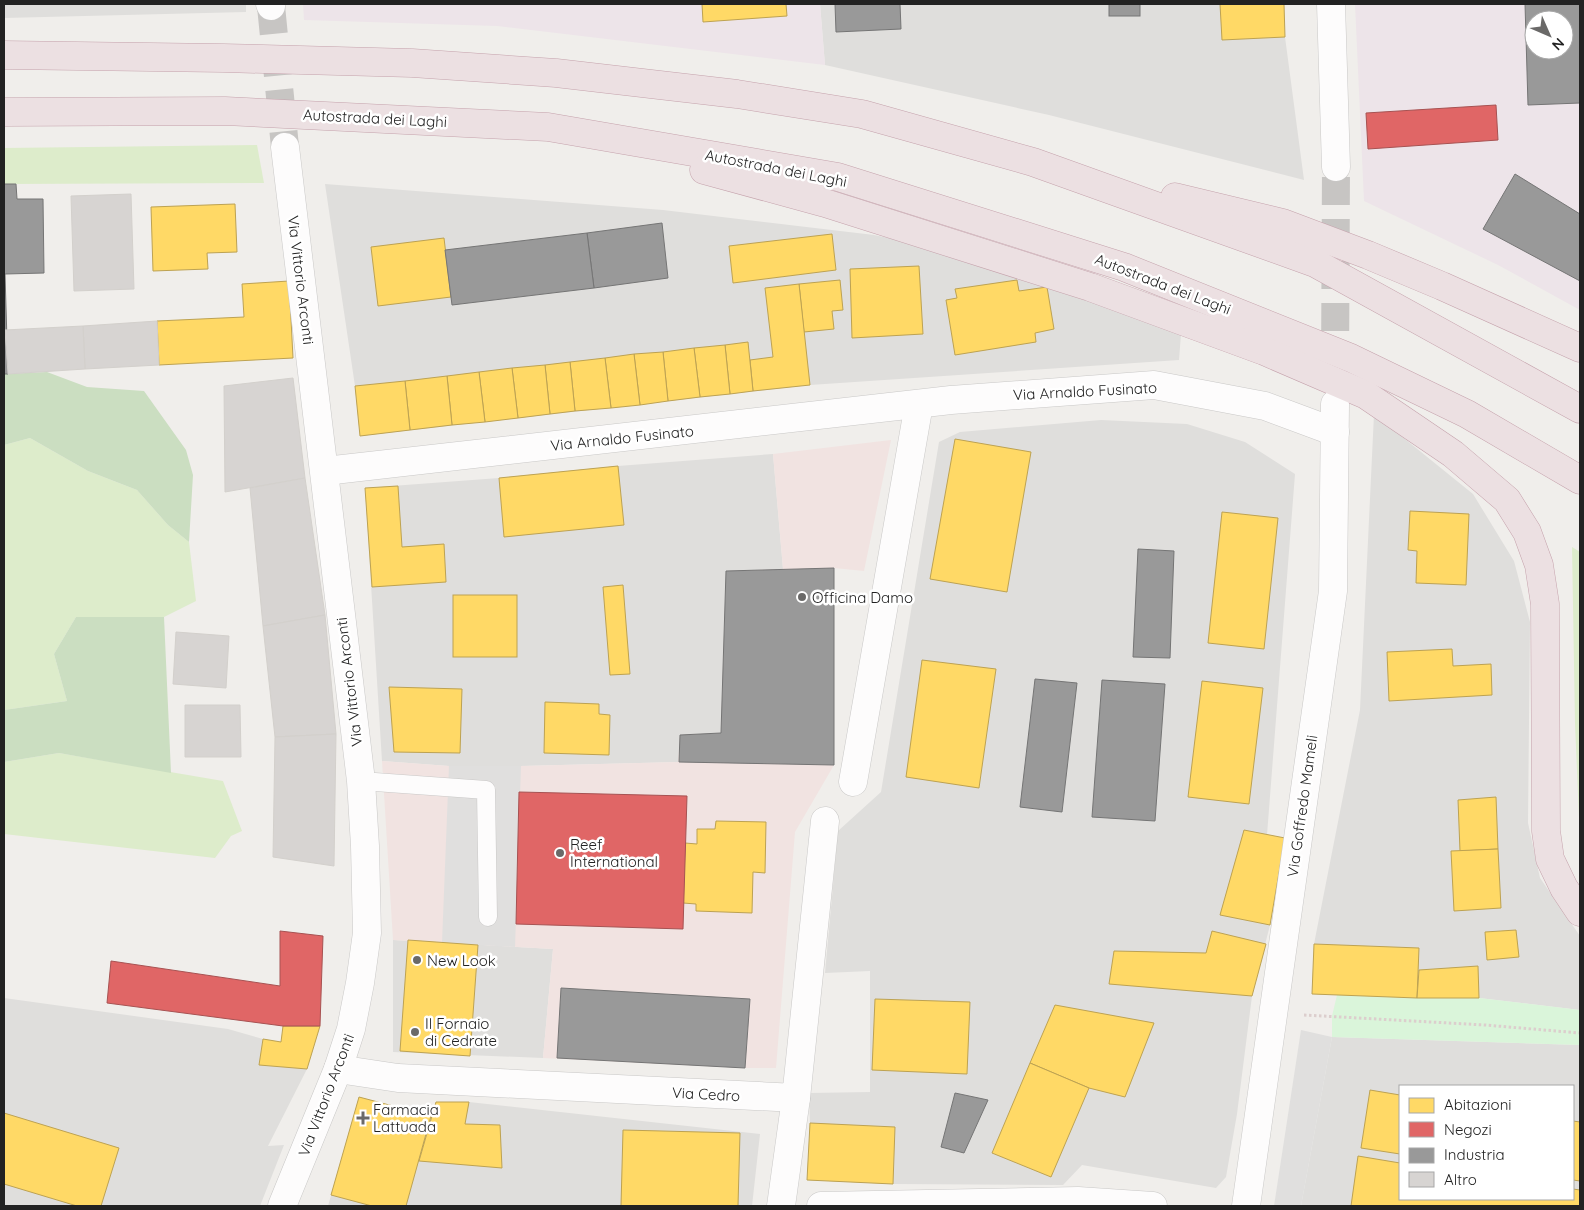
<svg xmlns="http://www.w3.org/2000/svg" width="1584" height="1210" font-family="Quicksand,sans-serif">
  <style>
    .residential { fill: #dfdedc; fill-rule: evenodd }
    .commercial { fill: #f1e3e1 }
    .industrial { fill: #ede4e9; fill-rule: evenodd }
    .grass { fill: #ddeccb }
    .forest { fill: #cbdec1 }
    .park { fill: #daf5da }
    .parking { fill: #e0dfde }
    .homes { fill: #ffd966; stroke: #bda252 }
    .shops { fill: #e06666; stroke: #a75252 }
    .industry { fill: #999; stroke: #757575; fill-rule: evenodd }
    .building { fill: #d7d4d2; stroke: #d3d0cc }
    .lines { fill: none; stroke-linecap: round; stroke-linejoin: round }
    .minor-tunnel { stroke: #c7c5c3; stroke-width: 28; stroke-dasharray: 28 14; stroke-linecap: butt }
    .tertiary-tunnel { stroke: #c7c5c3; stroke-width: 28; stroke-dasharray: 28 14; stroke-linecap: butt }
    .service-casing { stroke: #c9c8c7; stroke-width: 19 }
    .minor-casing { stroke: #c9c8c7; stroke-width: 29 }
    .tertiary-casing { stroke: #c9c8c7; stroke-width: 29 }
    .motorway-casing { stroke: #c5a2ac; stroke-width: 29 }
    .path { stroke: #dccecd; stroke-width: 3; stroke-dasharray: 2.5 2.5; stroke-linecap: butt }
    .service { stroke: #fdfcfc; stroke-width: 18 }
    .minor { stroke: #fdfcfc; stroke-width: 28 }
    .tertiary { stroke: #fdfcfc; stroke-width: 28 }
    .motorway { stroke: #ece0e2; stroke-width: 28 }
    .poi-dot { fill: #6a6968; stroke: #fff; stroke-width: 2 }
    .labels { text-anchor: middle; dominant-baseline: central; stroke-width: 5; stroke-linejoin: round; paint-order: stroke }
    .street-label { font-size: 15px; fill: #222; stroke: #fff }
    .poi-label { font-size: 15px; fill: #222; stroke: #fff; text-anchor: start }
  </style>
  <rect width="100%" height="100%" fill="#f0eeeb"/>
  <g class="residential">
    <path d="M 4,4 L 246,4 L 246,12 L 4,18 Z"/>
    <path d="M 820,4 L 1284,4 L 1285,37 L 1304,180 L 1049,115 L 825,65 Z"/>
    <path d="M 325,184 L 663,210 L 874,235 L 961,253 L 1181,334 L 1179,360 L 810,385 L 360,436 L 355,386 Z"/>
    <path d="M 1374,414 L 1473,494 L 1514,561 L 1530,622 L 1528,823 L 1540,878 L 1580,936 L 1580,1010 L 1479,998 L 1417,998 L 1312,994 L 1314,944 L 1360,710 Z"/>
    <path d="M 1101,420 L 1187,424 L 1245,442 L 1295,474 L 1267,835 L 1285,838 L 1270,925 L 1252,996 L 1237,1114 L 1226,1177 L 1216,1188 L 1082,1165 L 1063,1185 L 893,1184 L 807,1180 L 810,1123 L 809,1093 L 870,1092 L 870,971 L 825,973 L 838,831 L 881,792 L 939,442 L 960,432 Z"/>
    <path d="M 773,454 L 783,569 L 726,571 L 721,733 L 679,762 L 521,766 L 449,766 L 382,761 L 365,488 L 499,478 L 618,466 Z"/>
    <path d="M 393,940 L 553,949 L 543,1058 L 393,1052 Z"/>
    <path d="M 4,998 L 228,1029 L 263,1039 L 259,1065 L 307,1069 L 268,1146 L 284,1145 L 260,1206 L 4,1206 Z"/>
    <path d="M 1332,1037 L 1580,1045 L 1580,1206 L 1301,1206 ZM 1400,1086 L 1573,1086 L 1573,1199 L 1400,1199 Z"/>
    <path d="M 359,1097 L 431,1116 L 436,1102 L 469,1102 L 760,1134 L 752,1206 L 328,1206 Z"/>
  </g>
  <path class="commercial" d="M 891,440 L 864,571 L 834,568 L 834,765 L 795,832 L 776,1068 L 745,1068 L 543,1058 L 553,949 L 393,940 L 382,761 L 449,766 L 521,766 L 678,762 L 680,735 L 721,733 L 726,571 L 783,569 L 773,454 Z"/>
  <g class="industrial">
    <path d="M 303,4 L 820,4 L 825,65 L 497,26 L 304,20 Z"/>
    <path d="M 1355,4 L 1580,4 L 1580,310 L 1498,265 L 1364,201 ZM 1534,20 L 1564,20 L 1564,50 L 1534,50 Z"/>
  </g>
  <g class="grass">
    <path d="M 257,145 L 264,183 L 4,184 L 4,148 Z"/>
    <path d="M 30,438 L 88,471 L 137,490 L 168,525 L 189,542 L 196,601 L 164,617 L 76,617 L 54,654 L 67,701 L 4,710 L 4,445 Z"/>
    <path d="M 1572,547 L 1580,552 L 1580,841 L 1575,724 Z"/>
    <path d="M 59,753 L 223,781 L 242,831 L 231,836 L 215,858 L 4,834 L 4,762 Z"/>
  </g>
  <g class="forest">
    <path d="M 47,372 L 87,387 L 144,391 L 186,450 L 193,475 L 189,542 L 168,525 L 137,490 L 88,471 L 30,438 L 4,445 L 4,374 Z"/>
    <path d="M 76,617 L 164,617 L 171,773 L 59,753 L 4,762 L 4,710 L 67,701 L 54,654 Z"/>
  </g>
  <path class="park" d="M 1337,995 L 1417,998 L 1479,998 L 1580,1010 L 1580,1045 L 1332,1037 L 1332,1016 Z"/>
  <g class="parking">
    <path d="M 449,766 L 521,766 L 515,947 L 442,943 Z"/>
    <path d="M 1301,1030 L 1332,1037 L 1301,1206 L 1274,1206 Z"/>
  </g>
  <g class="homes">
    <path d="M 702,4 L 786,4 L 787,16 L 703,22 Z"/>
    <path d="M 1220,4 L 1284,4 L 1285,37 L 1222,40 Z"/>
    <path d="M 235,204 L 237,252 L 207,253 L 208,269 L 153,271 L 151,207 Z"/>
    <path d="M 832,234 L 836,270 L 733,283 L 729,246 Z"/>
    <path d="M 444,238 L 451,297 L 378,306 L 371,247 Z"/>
    <path d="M 919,266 L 923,334 L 852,338 L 850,269 Z"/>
    <path d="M 840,280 L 843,310 L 832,311 L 834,329 L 804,332 L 799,284 Z"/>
    <path d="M 1017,280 L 1019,291 L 1047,287 L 1054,329 L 1035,333 L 1036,342 L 955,355 L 946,300 L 957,298 L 955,289 Z"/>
    <path d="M 289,281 L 293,358 L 159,365 L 157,321 L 244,317 L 242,284 Z"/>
    <path d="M 799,284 L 810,385 L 753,391 L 750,360 L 773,357 L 765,288 Z"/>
    <path d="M 748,342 L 753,391 L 730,394 L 725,345 Z"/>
    <path d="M 725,345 L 730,394 L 700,397 L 694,348 Z"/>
    <path d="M 694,348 L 700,397 L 668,401 L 663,352 Z"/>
    <path d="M 663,352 L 668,401 L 640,405 L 634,354 Z"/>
    <path d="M 634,354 L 640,405 L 611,408 L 605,358 Z"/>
    <path d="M 605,358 L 611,408 L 575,411 L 570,362 Z"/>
    <path d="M 570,362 L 575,411 L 550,414 L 545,365 Z"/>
    <path d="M 545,365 L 550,414 L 518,418 L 512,368 Z"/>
    <path d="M 512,368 L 518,418 L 485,422 L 479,372 Z"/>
    <path d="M 479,372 L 485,422 L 452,425 L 447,376 Z"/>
    <path d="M 447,376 L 452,425 L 410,430 L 405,381 Z"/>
    <path d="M 405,381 L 410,430 L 360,436 L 355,386 Z"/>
    <path d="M 955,439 L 1031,452 L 1007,592 L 930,579 Z"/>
    <path d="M 618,466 L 624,525 L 504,537 L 499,478 Z"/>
    <path d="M 398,486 L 402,547 L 444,544 L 446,582 L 372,587 L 365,488 Z"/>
    <path d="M 1410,511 L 1469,514 L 1466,585 L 1416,583 L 1417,551 L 1408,550 Z"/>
    <path d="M 1222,512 L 1278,518 L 1264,649 L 1208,643 Z"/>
    <path d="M 623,585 L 630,674 L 610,675 L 603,587 Z"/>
    <rect x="453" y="595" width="64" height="62"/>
    <path d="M 1452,649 L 1453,666 L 1491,664 L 1492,695 L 1389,701 L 1387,652 Z"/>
    <path d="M 922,660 L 996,669 L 979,788 L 906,777 Z"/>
    <path d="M 1202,681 L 1263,688 L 1249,804 L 1188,797 Z"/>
    <path d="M 389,687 L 462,689 L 460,753 L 394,752 Z"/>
    <path d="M 545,702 L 599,704 L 599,714 L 610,715 L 609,755 L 544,753 Z"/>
    <path d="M 1496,797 L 1498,849 L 1460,851 L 1458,800 Z"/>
    <path d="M 716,821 L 766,822 L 765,873 L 753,872 L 752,913 L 696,911 L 696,904 L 683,903 L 685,843 L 697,844 L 697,829 L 715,829 Z"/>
    <path d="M 1244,830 L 1285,838 L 1270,925 L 1220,915 Z"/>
    <path d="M 1498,849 L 1501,908 L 1454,911 L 1451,851 Z"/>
    <path d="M 1516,930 L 1519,957 L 1487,960 L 1485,932 Z"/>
    <path d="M 1212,931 L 1266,944 L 1252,996 L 1109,984 L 1114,951 L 1206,953 Z"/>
    <path d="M 408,940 L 478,945 L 470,1056 L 400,1051 Z"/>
    <path d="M 1314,944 L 1419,948 L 1417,998 L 1312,994 Z"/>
    <path d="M 1478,966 L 1479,998 L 1417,998 L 1419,970 Z"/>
    <path d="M 875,999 L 970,1002 L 967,1074 L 872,1070 Z"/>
    <path d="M 1055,1005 L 1154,1023 L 1125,1097 L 1089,1088 L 1030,1063 Z"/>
    <path d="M 283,1026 L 320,1026 L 307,1069 L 259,1065 L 263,1039 L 281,1042 Z"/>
    <path d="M 1030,1063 L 1089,1088 L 1051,1177 L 992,1153 Z"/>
    <path d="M 1370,1090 L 1400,1095 L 1400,1154 L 1361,1148 Z"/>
    <path d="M 359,1097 L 431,1116 L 406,1206 L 372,1206 L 331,1195 Z"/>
    <path d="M 436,1102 L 469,1102 L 465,1124 L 500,1125 L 502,1168 L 419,1161 Z"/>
    <path d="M 4,1113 L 119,1148 L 101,1206 L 77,1206 L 4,1184 Z"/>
    <path d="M 1573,1121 L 1580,1122 L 1580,1181 L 1573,1180 Z"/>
    <path d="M 810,1123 L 895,1127 L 893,1184 L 807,1180 Z"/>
    <path d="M 623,1130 L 740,1133 L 738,1206 L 621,1206 Z"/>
    <path d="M 1358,1156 L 1400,1163 L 1400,1199 L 1573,1199 L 1573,1189 L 1580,1190 L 1580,1206 L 1351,1206 Z"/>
  </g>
  <g class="shops">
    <path d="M 1496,105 L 1498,140 L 1368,149 L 1366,113 Z"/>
    <path d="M 519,792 L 687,796 L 683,929 L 516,924 Z"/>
    <path d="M 280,931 L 323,936 L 320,1026 L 283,1026 L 107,1003 L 111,961 L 280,986 Z"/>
  </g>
  <g class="industry">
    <path d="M 835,4 L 900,4 L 901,29 L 836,32 Z"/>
    <rect x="1109" y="4" width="31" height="12"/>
    <path d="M 1525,4 L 1580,4 L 1580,103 L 1528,105 ZM 1534,20 L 1564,20 L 1564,50 L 1534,50 Z"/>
    <path d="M 1515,174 L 1580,214 L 1580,281 L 1483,229 Z"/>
    <path d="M 4,184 L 16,184 L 17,199 L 43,199 L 44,273 L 5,274 L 8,374 L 4,374 Z"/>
    <path d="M 662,223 L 668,278 L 594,288 L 587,233 Z"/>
    <path d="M 587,233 L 594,288 L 452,305 L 445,250 Z"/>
    <path d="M 1138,549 L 1174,551 L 1170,658 L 1133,657 Z"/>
    <path d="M 834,568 L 834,765 L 679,762 L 680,735 L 721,733 L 726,571 Z"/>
    <path d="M 1035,679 L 1077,683 L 1062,812 L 1020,807 Z"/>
    <path d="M 1102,680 L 1165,684 L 1155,821 L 1092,817 Z"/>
    <path d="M 561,988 L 750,999 L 745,1068 L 557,1058 Z"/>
    <path d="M 955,1093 L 988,1100 L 964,1153 L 941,1147 Z"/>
  </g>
  <g class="building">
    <path d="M 131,194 L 134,289 L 74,291 L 71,196 Z"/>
    <path d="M 157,321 L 159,365 L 85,369 L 83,326 Z"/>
    <path d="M 83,326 L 85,369 L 8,374 L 5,330 Z"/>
    <path d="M 293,378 L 305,478 L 225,492 L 224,386 Z"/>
    <path d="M 305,478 L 325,615 L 263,626 L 250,488 Z"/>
    <path d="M 325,615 L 336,734 L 275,737 L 263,626 Z"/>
    <path d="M 176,632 L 229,636 L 226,688 L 173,684 Z"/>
    <path d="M 185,705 L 240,705 L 241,757 L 185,757 Z"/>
    <path d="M 336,734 L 334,866 L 273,857 L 275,737 Z"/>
  </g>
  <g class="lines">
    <path class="minor-tunnel" d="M 1335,373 L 1336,167"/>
    <path class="tertiary-tunnel" d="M 271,6 L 285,147"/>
    <defs>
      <path id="service" d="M 361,781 L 486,790 L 488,917"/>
      <g id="minor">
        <path d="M 1331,4 L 1336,167"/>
        <path d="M 325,471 L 951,400 L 1154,385 L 1265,406 L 1335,432"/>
        <path d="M 853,782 L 919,404"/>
        <path d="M 338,1069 L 398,1078 L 796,1098 L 825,821"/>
        <path d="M 781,1206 L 796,1098"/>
        <path d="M 821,1206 L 1078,1201 L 1153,1206"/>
        <path d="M 1246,1206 L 1333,591 L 1335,404"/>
      </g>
      <g id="tertiary">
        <path d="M 270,4 L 271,6"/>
        <path d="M 282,1206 L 338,1069 L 351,1029 L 360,983 L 367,933 L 365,846 L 361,781 L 285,147"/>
      </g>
      <g id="motorway">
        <path d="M 4,55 L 223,58 L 412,63 L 556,73 L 737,94 L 862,114 L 1033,162 L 1315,263 L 1580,409"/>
        <path d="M 4,112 L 225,111 L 548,127 L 838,177 L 1124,267 L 1351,358 L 1467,414 L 1580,480"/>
        <path d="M 704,170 L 825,203 L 1090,287 L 1264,351 L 1366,395 L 1453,454 L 1507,500 L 1527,532 L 1539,565 L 1545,604 L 1546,831 L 1550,859 L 1564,888 L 1580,912"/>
        <path d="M 1175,197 L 1283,223 L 1368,255 L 1442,286 L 1580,348"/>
      </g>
    </defs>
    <use href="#service" class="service-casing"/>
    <use href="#minor" class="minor-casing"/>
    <use href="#tertiary" class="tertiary-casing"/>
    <use href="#motorway" class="motorway-casing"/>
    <path class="path" d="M 1304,1015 L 1485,1025 L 1580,1033"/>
    <use href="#service" class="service"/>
    <use href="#minor" class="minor"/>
    <use href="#tertiary" class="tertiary"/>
    <use href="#motorway" class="motorway"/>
  </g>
  <g class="poi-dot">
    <circle cx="802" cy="597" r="5"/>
    <circle cx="560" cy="853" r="5"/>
    <circle cx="417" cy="960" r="5"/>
    <circle cx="415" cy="1032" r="5"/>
    <path d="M360.5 1110.5h5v5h5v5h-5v5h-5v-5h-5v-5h5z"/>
  </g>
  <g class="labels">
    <g class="street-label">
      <text transform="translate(375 118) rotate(3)">Autostrada dei Laghi</text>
      <text transform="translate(776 168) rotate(11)">Autostrada dei Laghi</text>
      <text transform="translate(301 280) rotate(83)">Via Vittorio Arconti</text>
      <text transform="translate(1163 284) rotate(21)">Autostrada dei Laghi</text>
      <text transform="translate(1085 391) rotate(-3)">Via Arnaldo Fusinato</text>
      <text transform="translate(622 438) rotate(-6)">Via Arnaldo Fusinato</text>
      <text transform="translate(349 682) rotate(-97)">Via Vittorio Arconti</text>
      <text transform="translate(1302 806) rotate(-82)">Via Goffredo Mameli</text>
      <text transform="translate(706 1094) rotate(3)">Via Cedro</text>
      <text transform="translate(326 1095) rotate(-69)">Via Vittorio Arconti</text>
    </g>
    <g class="poi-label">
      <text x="812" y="597">Officina Damo</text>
      <text x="570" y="844">Reef<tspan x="570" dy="17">International</tspan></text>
      <text x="427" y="960">New Look</text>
      <text x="425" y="1023">Il Fornaio<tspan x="425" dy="17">di Cedrate</tspan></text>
      <text x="373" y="1109">Farmacia<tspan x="373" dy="17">Lattuada</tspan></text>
    </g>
  </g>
  <rect width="1584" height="1210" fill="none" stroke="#222222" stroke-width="10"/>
  <rect x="1399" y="1085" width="175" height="115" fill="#ffffff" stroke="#a7a7a7"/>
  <rect x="1409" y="1098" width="25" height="15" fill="#ffd966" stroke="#a7a7a7"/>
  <text x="1444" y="1110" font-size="15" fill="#222222">Abitazioni</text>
  <rect x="1409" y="1122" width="25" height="15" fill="#e06666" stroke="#a7a7a7"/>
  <text x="1444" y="1135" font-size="15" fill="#222222">Negozi</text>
  <rect x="1409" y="1148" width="25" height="15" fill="#999999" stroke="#a7a7a7"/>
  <text x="1444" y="1160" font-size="15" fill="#222222">Industria</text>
  <rect x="1409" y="1172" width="25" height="15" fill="#d7d4d2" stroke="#a7a7a7"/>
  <text x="1444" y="1185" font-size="15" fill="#222222">Altro</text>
  <g transform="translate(1549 35) rotate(135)"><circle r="24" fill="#ffffff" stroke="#a7a7a7"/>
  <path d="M0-4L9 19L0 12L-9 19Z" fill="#6a6968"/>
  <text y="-8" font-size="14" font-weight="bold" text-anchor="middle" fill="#222222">N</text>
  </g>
</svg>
